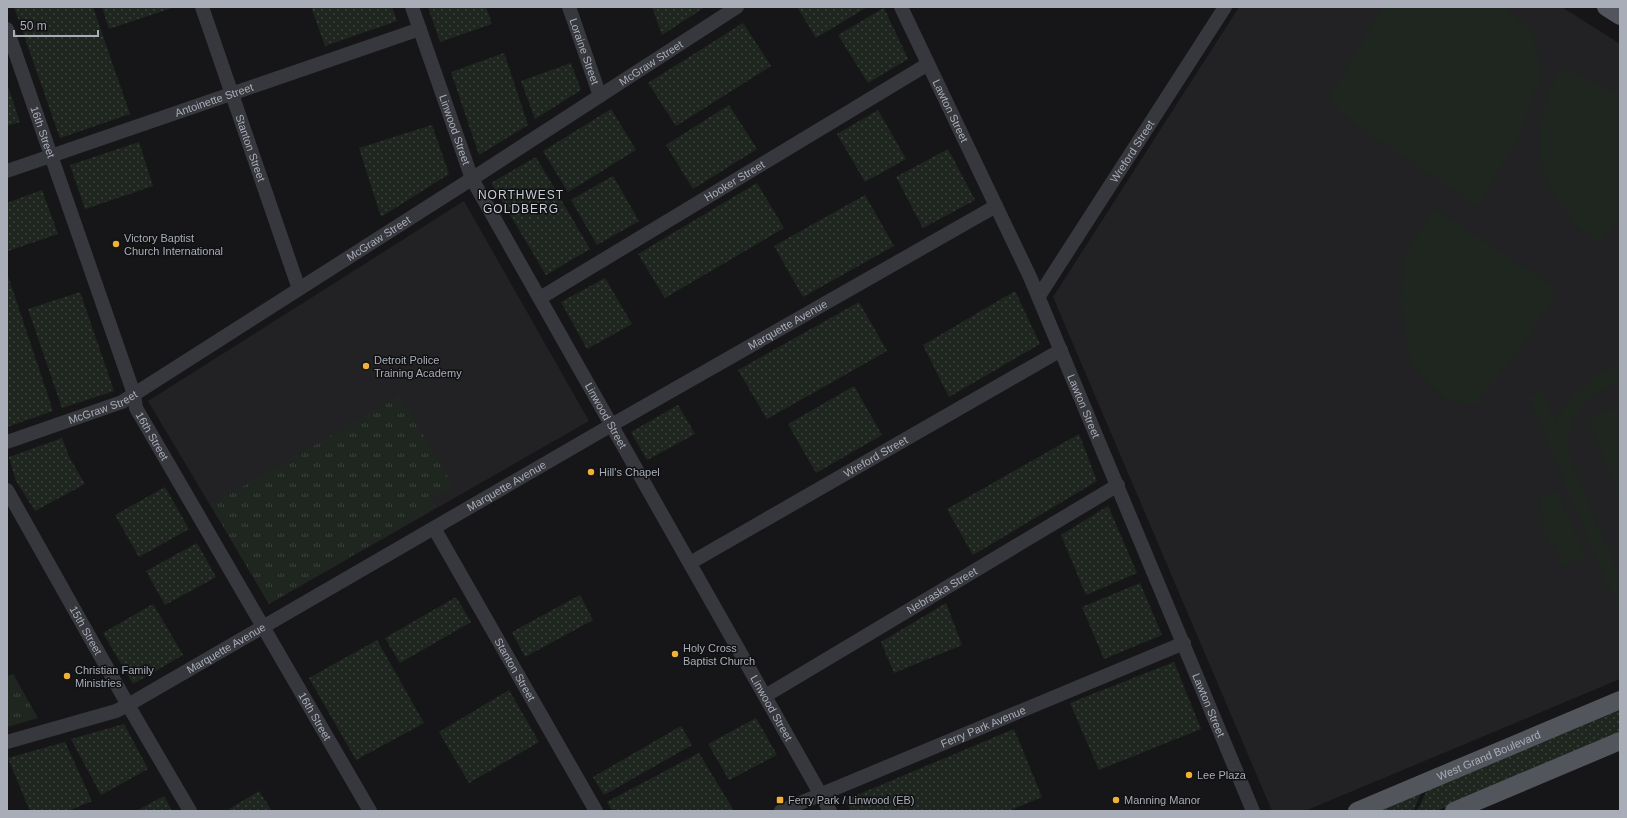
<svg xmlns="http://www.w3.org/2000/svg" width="1627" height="818" font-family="Helvetica,sans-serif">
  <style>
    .built { fill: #222225 }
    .grass { fill: url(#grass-dots) }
    .park { fill: url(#park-tufts) }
    .pitch { fill: #1e261f }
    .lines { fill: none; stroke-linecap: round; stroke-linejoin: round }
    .minor { stroke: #37383d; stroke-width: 14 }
    .major { stroke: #53555c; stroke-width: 18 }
    .poi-dot { fill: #f2b134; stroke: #111113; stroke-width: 1.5 }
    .labels { text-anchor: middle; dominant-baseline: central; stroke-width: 3; stroke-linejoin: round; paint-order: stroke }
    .street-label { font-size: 11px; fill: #a8adb8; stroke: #111113 }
    .poi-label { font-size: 11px; fill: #a8adb8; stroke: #111113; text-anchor: start }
    .neighbourhood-label { font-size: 12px; letter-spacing: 1px; fill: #c9ccd4; stroke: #111113 }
  </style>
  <defs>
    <pattern id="grass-dots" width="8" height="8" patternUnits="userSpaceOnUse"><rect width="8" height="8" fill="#1e261f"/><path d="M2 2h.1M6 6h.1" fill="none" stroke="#3c433d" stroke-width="1.8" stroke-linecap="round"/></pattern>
    <pattern id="park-tufts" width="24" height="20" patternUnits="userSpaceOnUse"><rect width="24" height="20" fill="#1e261f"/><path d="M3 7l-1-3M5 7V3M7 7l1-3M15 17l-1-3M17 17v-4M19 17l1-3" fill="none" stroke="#3c433d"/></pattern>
  </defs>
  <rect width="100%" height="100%" fill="#161618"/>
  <g class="built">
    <path d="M 1239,7 L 1562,7 L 1620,44 L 1620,679 L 1305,811 L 1272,811 L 1053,297 Z"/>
    <path d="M 464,201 L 589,421 L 269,604 L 148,401 Z"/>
  </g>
  <g class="grass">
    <path d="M 14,7 L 93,7 L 130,114 L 60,138 Z"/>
    <path d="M 102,7 L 175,7 L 109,29 Z"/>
    <path d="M 311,7 L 392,7 L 397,21 L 325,46 Z"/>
    <path d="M 428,7 L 486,7 L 492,24 L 440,42 Z"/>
    <path d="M 652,7 L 705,7 L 662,35 Z"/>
    <path d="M 797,7 L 867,7 L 816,38 Z"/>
    <path d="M 884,8 L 908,59 L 868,83 L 838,35 Z"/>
    <path d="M 743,23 L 771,66 L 676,126 L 648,83 Z"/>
    <path d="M 504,53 L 528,125 L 479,155 L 451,72 Z"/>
    <path d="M 571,63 L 581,90 L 535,119 L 521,81 Z"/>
    <path d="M 7,83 L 20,122 L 7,126 Z"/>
    <path d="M 729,105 L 757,149 L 693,189 L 666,145 Z"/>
    <path d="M 611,109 L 636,150 L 568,192 L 543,151 Z"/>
    <path d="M 878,110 L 906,159 L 865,182 L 837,134 Z"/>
    <path d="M 432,125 L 449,174 L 381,217 L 359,148 Z"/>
    <path d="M 139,142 L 153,186 L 85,209 L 70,165 Z"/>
    <path d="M 948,149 L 975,200 L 923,228 L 896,177 Z"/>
    <path d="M 536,157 L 590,249 L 546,275 L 491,183 Z"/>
    <path d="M 613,176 L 639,221 L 597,245 L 571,200 Z"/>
    <path d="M 757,183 L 784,228 L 665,298 L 638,254 Z"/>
    <path d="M 42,190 L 58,234 L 8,251 L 7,203 Z"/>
    <path d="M 865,195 L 894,246 L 803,297 L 774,246 Z"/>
    <path d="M 7,273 L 53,411 L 7,427 Z"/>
    <path d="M 605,278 L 632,324 L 587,349 L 561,302 Z"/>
    <path d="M 1015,291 L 1040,344 L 949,397 L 923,345 Z"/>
    <path d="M 80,292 L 114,391 L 62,408 L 28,309 Z"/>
    <path d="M 859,302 L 887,351 L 767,419 L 738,370 Z"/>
    <path d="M 854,386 L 882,435 L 816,473 L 788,424 Z"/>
    <path d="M 678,405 L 695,434 L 647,460 L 631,432 Z"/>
    <path d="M 1079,434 L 1097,481 L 973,555 L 947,509 Z"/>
    <path d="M 62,438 L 69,457 L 85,484 L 35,511 L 16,481 L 9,457 Z"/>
    <path d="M 165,487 L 189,529 L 139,557 L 115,515 Z"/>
    <path d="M 1108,506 L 1137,573 L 1086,595 L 1061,535 Z"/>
    <path d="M 197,543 L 216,577 L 165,605 L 146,571 Z"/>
    <path d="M 1140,583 L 1162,635 L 1104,659 L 1082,607 Z"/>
    <path d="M 580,595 L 593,620 L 525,657 L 512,632 Z"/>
    <path d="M 456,597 L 471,622 L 400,663 L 385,638 Z"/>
    <path d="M 946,603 L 962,645 L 894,673 L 881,642 Z"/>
    <path d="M 153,604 L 183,655 L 133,684 L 103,633 Z"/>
    <path d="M 377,640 L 424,723 L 356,760 L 309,678 Z"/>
    <path d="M 1174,662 L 1201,729 L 1099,770 L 1070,703 Z"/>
    <path d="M 509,690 L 539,742 L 469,783 L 439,732 Z"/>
    <path d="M 1620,708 L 1620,735 L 1436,811 L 1417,811 L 1429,787 Z"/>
    <path d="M 756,718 L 777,755 L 729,780 L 708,744 Z"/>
    <path d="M 124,724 L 148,769 L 101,795 L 71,739 Z"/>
    <path d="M 681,726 L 692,745 L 604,795 L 593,777 Z"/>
    <path d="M 1014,729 L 1042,797 L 1008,811 L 851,811 L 845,800 Z"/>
    <path d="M 65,742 L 92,801 L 68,811 L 30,811 L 8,758 Z"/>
    <path d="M 699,753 L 734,811 L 612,811 L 607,802 Z"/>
    <path d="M 1423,789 L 1413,811 L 1372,811 Z"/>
    <path d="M 259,791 L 272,811 L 226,811 Z"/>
    <path d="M 164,796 L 172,811 L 136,811 Z"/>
  </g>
  <g class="park">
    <path d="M 400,396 L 453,486 L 431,499 L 435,507 L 269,604 L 211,505 Z"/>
    <path d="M 13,674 L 38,718 L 7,727 L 7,676 Z"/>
  </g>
  <g class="pitch">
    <path d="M 1382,7 L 1506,7 L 1520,22 L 1532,28 L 1543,80 L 1531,95 L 1528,112 L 1522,131 L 1477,206 L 1357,126 L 1332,104 L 1331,95 Z"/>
    <path d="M 1561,68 L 1620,95 L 1620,219 L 1599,244 C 1536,198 1522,137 1561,68 Z"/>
    <path d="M 1436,208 L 1495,249 L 1553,285 L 1555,296 L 1518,352 L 1481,398 L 1479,404 L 1451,402 L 1430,385 L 1410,360 L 1400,302 L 1403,264 L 1413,242 Z"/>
    <path d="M 1620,366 L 1620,381 C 1588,394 1558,424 1571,461 L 1620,578 L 1620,606 L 1609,588 L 1529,397 L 1542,391 L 1556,424 C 1566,396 1592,375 1620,366 Z"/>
    <path d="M 1620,406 L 1620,495 L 1588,420 Z"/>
    <path d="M 1558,491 L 1586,558 L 1563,566 L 1554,545 L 1550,547 L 1542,527 L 1546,525 L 1537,505 L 1542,503 L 1540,498 Z"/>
  </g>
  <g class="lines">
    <g class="minor">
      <path id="s1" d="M 202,7 L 299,289"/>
      <path id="s2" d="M 412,7 L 472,179 L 830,811"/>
      <path id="s3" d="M 569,7 L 600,96"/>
      <path id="s4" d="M 901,7 L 1030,277 L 1253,811"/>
      <path id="s5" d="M 7,29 L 134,394 L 136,408 L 370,811"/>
      <path id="s6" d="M 7,171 L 420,29"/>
      <path id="s7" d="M 1039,296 L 1225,7"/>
      <path id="s8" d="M 540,298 L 928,64"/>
      <path id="s9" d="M 7,442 L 122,402 L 484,171 L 737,7"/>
      <path id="s10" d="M 7,490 L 128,705 L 190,811"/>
      <path id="s11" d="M 434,528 L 596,811"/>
      <path id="s12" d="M 690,563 L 1061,350"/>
      <path id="s13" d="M 765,696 L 1118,485"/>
      <path id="s14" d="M 7,742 L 116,711 L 128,705 L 622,419 L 996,206"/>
      <path id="s15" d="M 781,811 L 1184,643"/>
    </g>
    <g class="major">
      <path d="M 1606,7 L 1620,16"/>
      <path id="s16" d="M 1357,811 L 1620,700"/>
      <path d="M 1454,811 L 1620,741"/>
    </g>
  </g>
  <g class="poi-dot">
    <circle cx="116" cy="244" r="4"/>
    <circle cx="366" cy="366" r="4"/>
    <circle cx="591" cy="472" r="4"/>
    <circle cx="675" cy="654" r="4"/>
    <circle cx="67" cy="676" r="4"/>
    <circle cx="1189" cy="775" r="4"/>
    <rect x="776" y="796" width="8" height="8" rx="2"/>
    <circle cx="1116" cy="800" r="4"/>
  </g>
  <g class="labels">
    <g class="street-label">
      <text stroke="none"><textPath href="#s3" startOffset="47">Loraine Street</textPath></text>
      <text stroke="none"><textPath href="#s9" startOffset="750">McGraw Street</textPath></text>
      <text stroke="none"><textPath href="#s6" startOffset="219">Antoinette Street</textPath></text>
      <text stroke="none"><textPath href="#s4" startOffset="115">Lawton Street</textPath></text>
      <text stroke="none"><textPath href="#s2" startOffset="130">Linwood Street</textPath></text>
      <text stroke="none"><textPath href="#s5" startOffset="109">16th Street</textPath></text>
      <text stroke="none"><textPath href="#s1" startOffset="149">Stanton Street</textPath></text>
      <text stroke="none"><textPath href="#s7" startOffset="172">Wreford Street</textPath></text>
      <text stroke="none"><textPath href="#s8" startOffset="227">Hooker Street</textPath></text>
      <text stroke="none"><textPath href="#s9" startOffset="426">McGraw Street</textPath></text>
      <text stroke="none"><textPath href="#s14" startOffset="888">Marquette Avenue</textPath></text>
      <text stroke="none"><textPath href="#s4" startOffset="439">Lawton Street</textPath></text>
      <text stroke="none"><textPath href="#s9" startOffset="102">McGraw Street</textPath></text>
      <text stroke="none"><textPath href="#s2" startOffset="454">Linwood Street</textPath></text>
      <text stroke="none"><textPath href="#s5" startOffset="433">16th Street</textPath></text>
      <text stroke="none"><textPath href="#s12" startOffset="214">Wreford Street</textPath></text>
      <text stroke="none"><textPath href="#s14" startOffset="564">Marquette Avenue</textPath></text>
      <text stroke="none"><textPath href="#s13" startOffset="206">Nebraska Street</textPath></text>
      <text stroke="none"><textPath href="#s10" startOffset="161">15th Street</textPath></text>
      <text stroke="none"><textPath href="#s14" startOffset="240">Marquette Avenue</textPath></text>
      <text stroke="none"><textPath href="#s11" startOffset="163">Stanton Street</textPath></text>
      <text stroke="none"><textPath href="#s4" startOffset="763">Lawton Street</textPath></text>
      <text stroke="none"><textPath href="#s2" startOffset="790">Linwood Street</textPath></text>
      <text stroke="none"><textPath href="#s5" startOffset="757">16th Street</textPath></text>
      <text stroke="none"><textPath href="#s15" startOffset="219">Ferry Park Avenue</textPath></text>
      <text stroke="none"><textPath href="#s16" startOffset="143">West Grand Boulevard</textPath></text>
    </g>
    <g class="poi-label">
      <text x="124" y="238">Victory Baptist<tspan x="124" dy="13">Church International</tspan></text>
      <text x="374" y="360">Detroit Police<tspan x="374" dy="13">Training Academy</tspan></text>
      <text x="599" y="472">Hill's Chapel</text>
      <text x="683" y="648">Holy Cross<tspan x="683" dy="13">Baptist Church</tspan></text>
      <text x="75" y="670">Christian Family<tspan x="75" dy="13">Ministries</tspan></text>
      <text x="1197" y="775">Lee Plaza</text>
      <text x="788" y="800">Ferry Park / Linwood (EB)</text>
      <text x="1124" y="800">Manning Manor</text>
    </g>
    <g class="neighbourhood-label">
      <text x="521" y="195">NORTHWEST<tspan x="521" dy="14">GOLDBERG</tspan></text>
    </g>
  </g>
  <rect width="1627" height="818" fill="none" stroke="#a8adb8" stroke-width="16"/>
  <path d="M14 30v6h84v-6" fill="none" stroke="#a8adb8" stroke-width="2"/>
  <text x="20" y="30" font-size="12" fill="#a8adb8" stroke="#111113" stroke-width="3" paint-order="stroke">50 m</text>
</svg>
